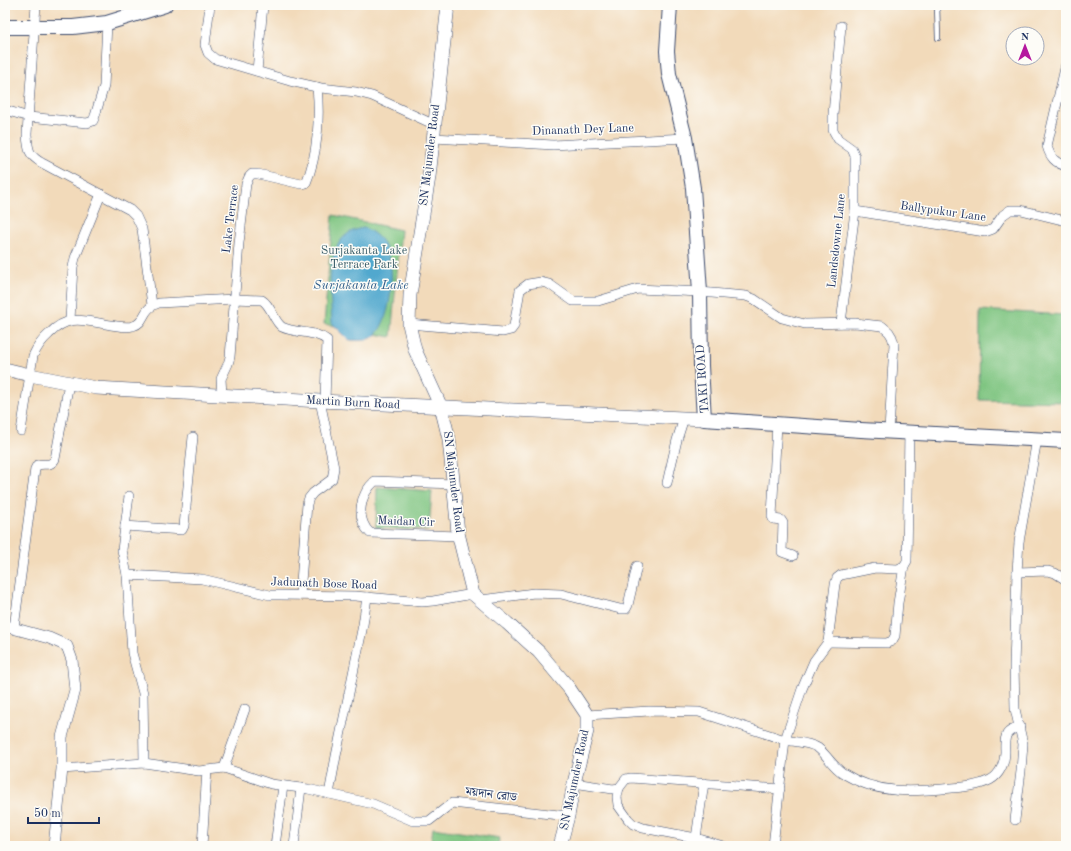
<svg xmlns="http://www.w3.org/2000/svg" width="1071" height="851" font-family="'Old Standard TT','Noto Serif Bengali',serif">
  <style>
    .green { fill: #7fc581; stroke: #4d7a70 }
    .water { fill: #51a8ce; stroke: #366c96 }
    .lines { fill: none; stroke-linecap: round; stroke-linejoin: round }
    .service-casing { stroke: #3b496c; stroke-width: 6 }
    .minor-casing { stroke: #3b496c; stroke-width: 10 }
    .tertiary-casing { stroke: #3b496c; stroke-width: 12 }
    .secondary-casing { stroke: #3b496c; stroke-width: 14 }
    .primary-casing { stroke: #3b496c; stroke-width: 16 }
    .service { stroke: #fff; stroke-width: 4.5 }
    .minor { stroke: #fff; stroke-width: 9 }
    .tertiary { stroke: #fff; stroke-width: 11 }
    .secondary { stroke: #fff; stroke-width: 13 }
    .primary { stroke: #fff; stroke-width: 14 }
    .labels { text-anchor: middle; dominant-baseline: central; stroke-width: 3; stroke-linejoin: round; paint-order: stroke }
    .street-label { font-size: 12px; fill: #1b2f5e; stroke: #fdfcf7 }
    .park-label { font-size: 12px; fill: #395c68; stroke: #fdfcf7 }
    .water-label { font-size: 13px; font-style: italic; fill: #315f8b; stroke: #fdfcf7 }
  </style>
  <rect width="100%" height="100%" fill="#fdfcf7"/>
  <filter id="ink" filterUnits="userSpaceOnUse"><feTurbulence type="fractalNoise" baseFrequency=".025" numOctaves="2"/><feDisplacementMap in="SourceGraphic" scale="8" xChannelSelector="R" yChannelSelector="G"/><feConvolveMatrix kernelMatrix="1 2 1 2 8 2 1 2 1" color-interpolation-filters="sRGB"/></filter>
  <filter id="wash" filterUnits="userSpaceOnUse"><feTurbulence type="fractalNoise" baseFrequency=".012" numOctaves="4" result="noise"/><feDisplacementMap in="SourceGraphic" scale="16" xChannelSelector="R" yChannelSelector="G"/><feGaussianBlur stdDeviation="0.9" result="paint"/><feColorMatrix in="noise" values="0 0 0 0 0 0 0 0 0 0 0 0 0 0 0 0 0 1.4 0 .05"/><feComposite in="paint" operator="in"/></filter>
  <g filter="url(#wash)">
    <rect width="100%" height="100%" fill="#f2daba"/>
    <g class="green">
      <path d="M 333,215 L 401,230 L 391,337 L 324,324 Z"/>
      <path d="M 980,310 L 1066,315 L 1066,402 L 979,400 Z"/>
      <path d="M 377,487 L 432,491 L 429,530 L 376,528 Z"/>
      <path d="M 433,828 L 500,838 L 497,846 L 430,846 Z"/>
    </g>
    <path class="water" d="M 364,228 C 377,233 386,244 389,257 C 395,277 390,324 373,337 C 365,342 357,340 349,340 L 332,323 C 331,292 321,233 364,228 Z"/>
  </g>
  <g filter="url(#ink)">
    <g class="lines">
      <defs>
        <path id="service" d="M 937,5 L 938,38"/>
        <g id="minor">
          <path d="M 36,5 L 27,134 C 28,149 28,155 42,163 L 130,210 L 136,216 L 142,229 L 152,305"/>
          <path d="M 210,5 L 205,45 L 208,53 L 215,59 L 290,81 L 321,88 L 356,92 L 372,96 L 435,125"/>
          <path d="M 841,26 L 833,114 L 833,130 L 838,139 L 852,149 L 855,156 L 855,211 L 841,323"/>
          <path d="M 1066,64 L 1047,146 C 1050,157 1055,163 1066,166"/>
          <path d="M 257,71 L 263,5"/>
          <path d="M 5,110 L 29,117 L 87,123 L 93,121 L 95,116 L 104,86 L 107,23"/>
          <path d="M 434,138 L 553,145 L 685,138"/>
          <path d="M 855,211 L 985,232 L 993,229 L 1003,215 L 1010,210 L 1021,210 L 1066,221"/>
          <path d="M 70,320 L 73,267 L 75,258 L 101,194"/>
          <path d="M 409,324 L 503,332 L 511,330 L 514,326 L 520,290 L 528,284 L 541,282 L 549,284 L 573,301 L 598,301 L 638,289 L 700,292 L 746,296 L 754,299 L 782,318 L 793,321 L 805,324 L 855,323 L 882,326 L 889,332 L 892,337 L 894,344 L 889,431"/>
          <path d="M 222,395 L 221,379 L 228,364 L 230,357 L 239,243 L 246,184 L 249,177 L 252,174 L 258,174 L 301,184 L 306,183 C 318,155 320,116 317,87"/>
          <path d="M 777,424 L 772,516 L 773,519 L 781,520 L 783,523 L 782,552 L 793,556"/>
          <path d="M 21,431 L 33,356 C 37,347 41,341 49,334 C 69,313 85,321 111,325 C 118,326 126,328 133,326 C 146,323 141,308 159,303 L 234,299 L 262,300 C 272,306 273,321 282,327 C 296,334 314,330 327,340 L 325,401"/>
          <path d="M 909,432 L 907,561 L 904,566 L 898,569 L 875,568 L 841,575 L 837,578 L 835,584 L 828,642 L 814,661 L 802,689 L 785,740 C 795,742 809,742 818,748 C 827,755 833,767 843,773 C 877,795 914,792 952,788 C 965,787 978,786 990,780 C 1000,775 1005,762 1005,752 C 1005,747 1004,739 1007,734 C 1010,730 1015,728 1020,726"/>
          <path d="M 667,483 L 677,440 L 684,418"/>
          <path d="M 454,484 L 375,481 C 360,494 355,518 370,533 L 459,536"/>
          <path d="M 129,496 L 122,550 L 127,575 L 132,653 L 143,693 L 144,763"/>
          <path d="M 125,526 L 182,530 L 184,526 L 193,437"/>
          <path d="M 1017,572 L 1048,571 L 1055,573 L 1066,580"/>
          <path d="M 127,575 L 202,579 L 270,595 L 280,595 L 355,596 L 422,602 L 433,601 L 473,594"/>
          <path d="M 300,595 L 307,504 L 309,498 L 313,493 L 332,479 L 334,468 L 320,401"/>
          <path d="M 481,600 L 534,593 L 561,594 L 620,609 L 626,609 L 628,605 L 637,566"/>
          <path d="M 14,628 L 35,469 L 37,465 C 44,463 51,467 55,459 L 69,383"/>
          <path d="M 828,642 L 887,643 L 892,641 L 895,636 L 898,603 L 904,566"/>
          <path d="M 587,715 L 649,711 L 699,712 L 785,740 L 773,846"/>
          <path d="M 224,768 L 245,709"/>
          <path d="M 62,769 L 144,763 L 199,771 L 224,768 L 271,784 L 308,789 L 373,804 L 413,821 L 429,821 L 452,803 L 568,816"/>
          <path d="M 574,783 L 613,789 L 619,788 L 626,779 L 631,778 L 780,789"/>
          <path d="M 619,788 L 617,797 L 618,805 L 628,819 L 633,824 L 643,828 L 696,838 L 723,846"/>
          <path d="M 329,794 L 336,756 L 363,625 L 367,597"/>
          <path d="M 1015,820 L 1021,771 L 1023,744 L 1015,709 L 1014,666 L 1017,572 L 1019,542 L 1037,439"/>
          <path d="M 696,838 L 704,783"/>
          <path d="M 202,846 L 207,770"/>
          <path d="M 275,846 L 283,786"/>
          <path d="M 294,846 L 301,788"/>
        </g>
        <path id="tertiary" d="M 5,626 L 49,638 L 67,646 L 72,660 L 75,690 L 62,737 L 62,769 L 54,846"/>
        <g id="secondary">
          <path d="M 448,5 L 429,177 L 410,295 L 409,324 L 415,350 L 441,407 L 449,439 L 458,533 L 473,594 L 507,623 L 539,652 L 569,688 L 587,715 L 587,731 L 574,783 L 568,816 L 560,846"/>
          <path d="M 5,369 L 30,375 L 96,388 L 320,401 L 704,419"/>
        </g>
        <g id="primary">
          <path d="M 670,5 L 667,51 L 669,74 L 685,138 L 693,188 L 700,292 L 701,366 L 704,419 L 861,430 L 1066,441"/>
          <path d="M 5,27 L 73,27 L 107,23 L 165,5"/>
        </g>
      </defs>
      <use href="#service" class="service-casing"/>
      <use href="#minor" class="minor-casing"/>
      <use href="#tertiary" class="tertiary-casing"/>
      <use href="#secondary" class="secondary-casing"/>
      <use href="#primary" class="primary-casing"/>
      <use href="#service" class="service"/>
      <use href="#minor" class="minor"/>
      <use href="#tertiary" class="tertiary"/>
      <use href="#secondary" class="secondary"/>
      <use href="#primary" class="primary"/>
    </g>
  </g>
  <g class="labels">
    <g class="street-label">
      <text transform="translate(583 130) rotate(-2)">Dinanath Dey Lane</text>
      <text transform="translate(430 155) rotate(-83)">SN Majumder Road</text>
      <text transform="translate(943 212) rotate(8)">Ballypukur Lane</text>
      <text transform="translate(231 219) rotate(-83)">Lake Terrace</text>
      <text transform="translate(837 241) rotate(-84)">Landsdowne Lane</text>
      <text transform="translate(703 379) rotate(-94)">TAKI ROAD</text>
      <text transform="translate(353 403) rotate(3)">Martin Burn Road</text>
      <text transform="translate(453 482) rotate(83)">SN Majumder Road</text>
      <text transform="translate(406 522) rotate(2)">Maidan Cir</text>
      <text transform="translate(324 584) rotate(2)">Jadunath Bose Road</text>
      <text transform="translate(575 780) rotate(-78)">SN Majumder Road</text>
      <text transform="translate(491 795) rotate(7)">ময়দান রোড</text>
    </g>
    <g class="park-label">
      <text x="364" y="251">Surjakanta Lake<tspan x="364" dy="14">Terrace Park</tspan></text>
    </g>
    <g class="water-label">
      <text x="361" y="285">Surjakanta Lake</text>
    </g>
  </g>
  <rect width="1071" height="851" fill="none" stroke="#fdfcf7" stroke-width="20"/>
  <g transform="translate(1025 46)"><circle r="19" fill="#fdfcf7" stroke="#a3aaba"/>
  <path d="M0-3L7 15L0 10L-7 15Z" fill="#b5179e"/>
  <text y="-6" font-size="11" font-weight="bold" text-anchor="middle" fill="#1b2f5e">N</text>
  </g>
  <path d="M28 817v6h71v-6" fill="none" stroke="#1b2f5e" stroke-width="2"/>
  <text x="34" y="817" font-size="12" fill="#1b2f5e" stroke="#fdfcf7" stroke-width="3" paint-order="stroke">50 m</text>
</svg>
